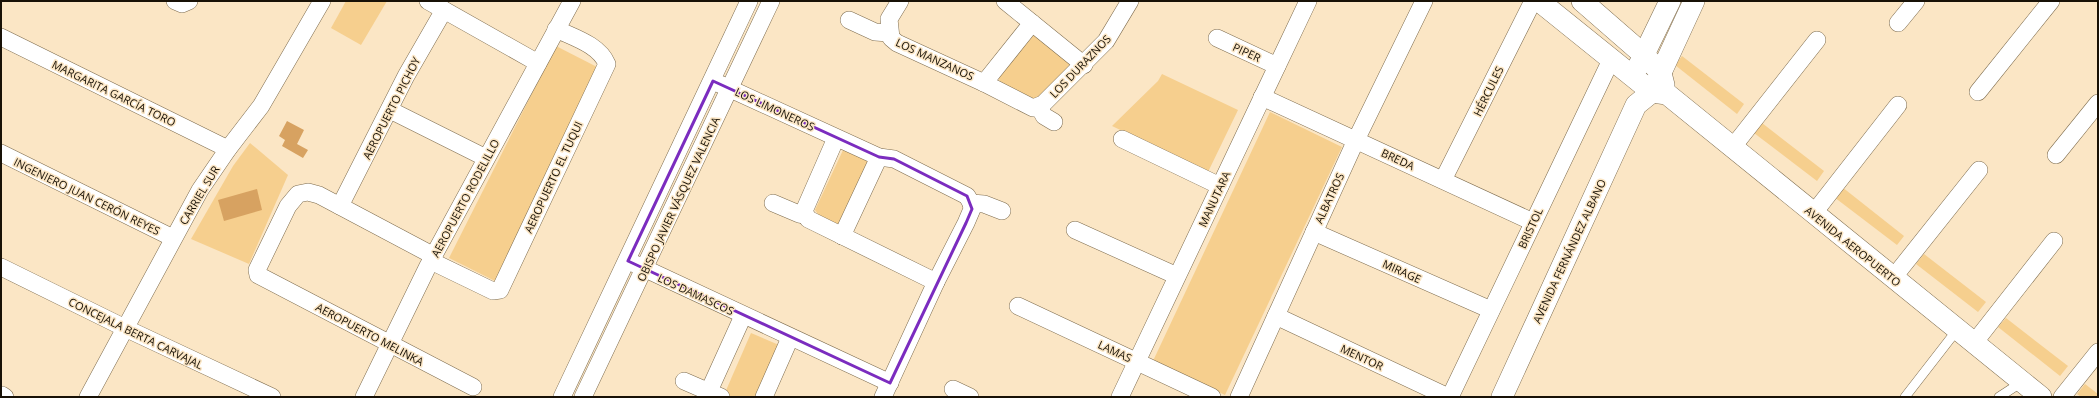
<svg xmlns="http://www.w3.org/2000/svg" width="2099" height="398" font-family="'Open Sans',sans-serif">
  <style>
    .green { fill: #f6cf8e }
    .building { fill: #d7a261 }
    .lines { fill: none; stroke-linecap: round; stroke-linejoin: round }
    .service-casing { stroke: #7e6c4e; stroke-width: 10 }
    .minor-casing { stroke: #7e6c4e; stroke-width: 18 }
    .tertiary-casing { stroke: #7e6c4e; stroke-width: 22 }
    .service { stroke: #fff; stroke-width: 9 }
    .minor { stroke: #fff; stroke-width: 17 }
    .tertiary { stroke: #fff; stroke-width: 21 }
    .marked { fill: none; stroke: #7b2cbf; stroke-width: 3; stroke-linejoin: round }
    .labels { text-anchor: middle; dominant-baseline: central; stroke-width: 3; stroke-linejoin: round; paint-order: stroke }
    .street-label { font-size: 11px; fill: #181106; stroke: #fbe6c5 }
  </style>
  <rect width="100%" height="100%" fill="#fbe6c5"/>
  <g class="green">
    <path d="M 346,1 L 387,1 L 361,45 L 331,28 Z"/>
    <path d="M 1042,34 L 1071,59 L 1070,72 L 1040,100 L 1029,101 L 1001,85 L 997,73 L 1027,37 Z"/>
    <path d="M 556,46 L 601,69 L 495,281 L 449,258 Z"/>
    <path d="M 1682,56 L 1744,104 L 1737,114 L 1675,65 Z"/>
    <path d="M 1162,74 L 1238,110 L 1208,172 L 1112,126 L 1158,81 Z"/>
    <path d="M 1270,112 L 1342,147 L 1225,395 L 1153,361 Z"/>
    <path d="M 1762,123 L 1824,171 L 1817,181 L 1754,133 Z"/>
    <path d="M 250,143 L 288,175 L 249,264 L 191,239 L 233,166 Z"/>
    <path d="M 844,148 L 869,161 L 839,226 L 820,217 L 815,210 Z"/>
    <path d="M 1842,187 L 1904,236 L 1897,245 L 1834,197 Z"/>
    <path d="M 1924,254 L 1986,302 L 1978,312 L 1916,264 Z"/>
    <path d="M 2006,318 L 2068,366 L 2060,376 L 1998,327 Z"/>
    <path d="M 751,333 L 779,345 L 757,397 L 728,397 L 724,395 Z"/>
    <path d="M 2085,384 L 2098,394 L 2098,397 L 2081,397 L 2077,394 Z"/>
  </g>
  <g class="building">
    <path d="M 287,121 L 304,130 L 297,144 L 308,150 L 303,158 L 282,146 L 285,140 L 279,136 Z"/>
    <path d="M 257,189 L 262,210 L 224,221 L 218,200 Z"/>
  </g>
  <g class="lines">
    <defs>
      <g id="service">
        <path d="M 1905,397 L 1957,330"/>
        <path d="M 1999,397 L 2022,382"/>
      </g>
      <g id="minor">
        <path d="M 175,1 L 182,4 L 189,1"/>
        <path d="M 428,1 L 538,63"/>
        <path d="M 900,1 L 889,19 L 891,38 L 897,43 L 984,83 L 1033,108 L 1043,104 L 1106,41 L 1130,1"/>
        <path d="M 1005,1 L 1084,65"/>
        <path d="M 849,20 L 875,32 L 889,33"/>
        <path d="M 1898,23 L 1916,1"/>
        <path d="M 1,37 L 228,149"/>
        <path d="M 1217,38 L 1277,66"/>
        <path d="M 713,81 L 879,157 L 894,159 L 967,196 L 971,203 L 972,209 L 966,223 L 936,282 L 883,397"/>
        <path d="M 984,83 L 1032,23"/>
        <path d="M 1978,92 L 2051,1"/>
        <path d="M 1262,97 L 1533,222"/>
        <path d="M 1039,107 L 1044,116 L 1054,122"/>
        <path d="M 390,110 L 486,158"/>
        <path d="M 836,138 L 804,211 L 808,219 L 936,282"/>
        <path d="M 1122,139 L 1220,186"/>
        <path d="M 1732,148 L 1817,40"/>
        <path d="M 1,153 L 173,238"/>
        <path d="M 2056,155 L 2098,103"/>
        <path d="M 1443,180 L 1533,1"/>
        <path d="M 773,203 L 799,214 L 805,215"/>
        <path d="M 971,203 L 984,204 L 1002,211"/>
        <path d="M 340,206 L 406,76 L 444,10"/>
        <path d="M 1813,214 L 1898,105"/>
        <path d="M 1075,230 L 1177,276"/>
        <path d="M 1314,232 L 1491,310"/>
        <path d="M 842,236 L 879,157"/>
        <path d="M 434,256 L 319,195 L 308,192 L 298,194 L 288,206 L 257,270 L 258,275 L 473,387"/>
        <path d="M 431,261 L 493,291 L 500,290 L 607,64 C 599,45 575,38 556,29"/>
        <path d="M 635,264 L 890,383"/>
        <path d="M 1,267 L 125,328 L 272,397"/>
        <path d="M 1893,278 L 1979,170"/>
        <path d="M 1018,306 L 1212,397"/>
        <path d="M 1276,316 L 1448,397"/>
        <path d="M 1974,343 L 2054,241"/>
        <path d="M 684,381 L 721,397"/>
        <path d="M 953,389 L 970,397"/>
        <path d="M 709,391 L 743,316"/>
        <path d="M 2,395 L 5,397"/>
        <path d="M 88,397 L 200,190 L 228,149 L 261,106 L 322,1"/>
        <path d="M 364,397 L 428,266 L 572,1"/>
        <path d="M 562,397 L 749,1"/>
        <path d="M 583,397 L 771,1"/>
        <path d="M 764,397 L 790,338"/>
        <path d="M 1120,397 L 1308,1"/>
        <path d="M 1239,397 L 1356,140 L 1424,1"/>
        <path d="M 1450,397 L 1611,60"/>
        <path d="M 2062,397 L 2098,352"/>
      </g>
      <g id="tertiary">
        <path d="M 1539,1 L 1652,92 L 1667,94 L 2041,397"/>
        <path d="M 1582,1 L 1644,55 L 1661,73 L 1664,85"/>
        <path d="M 1638,67 L 1670,1"/>
        <path d="M 1502,397 L 1636,105 L 1652,92 L 1694,1"/>
      </g>
    </defs>
    <use href="#service" class="service-casing"/>
    <use href="#minor" class="minor-casing"/>
    <use href="#tertiary" class="tertiary-casing"/>
    <use href="#service" class="service"/>
    <use href="#minor" class="minor"/>
    <use href="#tertiary" class="tertiary"/>
  </g>
  <path class="marked" d="M 713,81 L 879,157 L 894,159 L 967,196 L 972,209 L 966,223 L 890,383 L 628,261 Z"/>
  <g class="labels">
    <g class="street-label">
      <text transform="translate(1247 52) rotate(25)">PIPER</text>
      <text transform="translate(935 59) rotate(25)">LOS MANZANOS</text>
      <text transform="translate(1080 66) rotate(-46)">LOS DURAZNOS</text>
      <text transform="translate(1488 91) rotate(-64)">HÉRCULES</text>
      <text transform="translate(114 93) rotate(26)">MARGARITA GARCÍA TORO</text>
      <text transform="translate(391 108) rotate(-63)">AEROPUERTO PICHOY</text>
      <text transform="translate(775 109) rotate(25)">LOS LIMONEROS</text>
      <text transform="translate(1398 159) rotate(25)">BREDA</text>
      <text transform="translate(553 177) rotate(-65)">AEROPUERTO EL TUQUI</text>
      <text transform="translate(199 195) rotate(-59)">CARRIEL SUR</text>
      <text transform="translate(87 196) rotate(26)">INGENIERO JUAN CERÓN REYES</text>
      <text transform="translate(465 198) rotate(-62)">AEROPUERTO RODELILLO</text>
      <text transform="translate(1329 198) rotate(-65)">ALBATROS</text>
      <text transform="translate(678 199) rotate(-65)">OBISPO JAVIER VÁSQUEZ VALENCIA</text>
      <text transform="translate(1214 199) rotate(-65)">MANUTARA</text>
      <text transform="translate(1530 228) rotate(-65)">BRISTOL</text>
      <text transform="translate(1853 246) rotate(39)">AVENIDA AEROPUERTO</text>
      <text transform="translate(1569 251) rotate(-65)">AVENIDA FERNÁNDEZ ALBANO</text>
      <text transform="translate(1402 271) rotate(24)">MIRAGE</text>
      <text transform="translate(696 294) rotate(25)">LOS DAMASCOS</text>
      <text transform="translate(136 333) rotate(26)">CONCEJALA BERTA CARVAJAL</text>
      <text transform="translate(370 334) rotate(28)">AEROPUERTO MELINKA</text>
      <text transform="translate(1115 351) rotate(25)">LAMAS</text>
      <text transform="translate(1362 357) rotate(25)">MENTOR</text>
    </g>
  </g>
  <rect width="2099" height="398" fill="none" stroke="#181106" stroke-width="4"/>
</svg>
